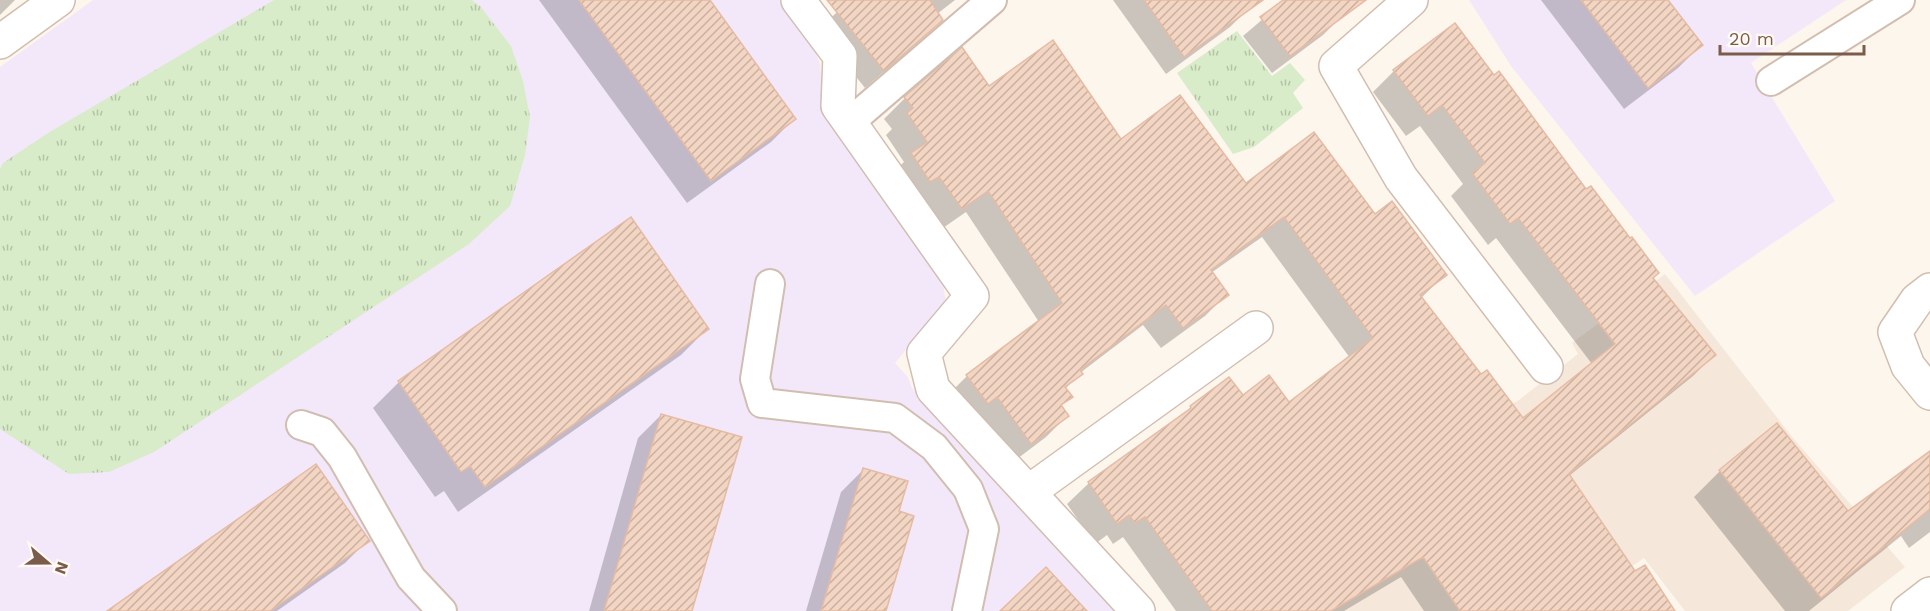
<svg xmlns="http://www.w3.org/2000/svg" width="1930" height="611" font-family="'Work Sans',sans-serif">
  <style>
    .residential { fill: #f5e8da }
    .education { fill: #f3e8fa }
    .park { fill: url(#park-tufts) }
    .shadow { fill: #0003 }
    .building { fill: url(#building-hatch); stroke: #e6bba3; stroke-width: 1.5 }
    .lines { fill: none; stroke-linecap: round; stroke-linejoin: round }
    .service-casing { stroke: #d1beb0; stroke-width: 32 }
    .minor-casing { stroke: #d1beb0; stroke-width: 36 }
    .service { stroke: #fff; stroke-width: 28 }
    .minor { stroke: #fff; stroke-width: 33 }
  </style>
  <defs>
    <pattern id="park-tufts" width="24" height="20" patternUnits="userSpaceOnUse" patternTransform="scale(1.5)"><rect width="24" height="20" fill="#d8ecc9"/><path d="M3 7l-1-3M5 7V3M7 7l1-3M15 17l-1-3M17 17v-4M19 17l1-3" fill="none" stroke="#b4c2a5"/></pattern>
    <pattern id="building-hatch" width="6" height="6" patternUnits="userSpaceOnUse" patternTransform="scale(1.5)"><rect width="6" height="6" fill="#f3d5c3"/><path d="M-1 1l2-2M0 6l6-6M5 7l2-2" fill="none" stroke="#cab0a1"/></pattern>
  </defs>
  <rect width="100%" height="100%" fill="#fdf6ec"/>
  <path class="residential" d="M 1665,274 L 1793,438 L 1905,567 L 1848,611 L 1685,611 L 1644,558 L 1567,611 L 1298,611 L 1463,431 L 1519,400 L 1578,354 L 1572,343 Z"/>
  <g class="education">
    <path d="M 93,0 L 780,0 L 812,42 L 820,64 L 824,114 L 942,279 L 946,302 L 895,363 L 907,376 L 912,388 L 1123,611 L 0,611 L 0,67 Z"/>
    <path d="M 1469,0 L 1846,0 L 1751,63 L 1835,201 L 1695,296 L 1511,66 Z"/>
  </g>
  <g class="park">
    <path d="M 274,0 L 472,0 L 480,6 L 511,46 L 523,81 L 530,117 L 525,155 L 510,206 L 469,244 L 154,452 L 109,472 L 69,474 L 0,429 L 0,169 L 3,163 L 48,133 Z"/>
    <path d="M 1237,31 L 1272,76 L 1290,63 L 1305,80 L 1293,93 L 1303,108 L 1254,147 L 1233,154 L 1177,73 Z"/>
  </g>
  <g class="shadow">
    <path d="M 0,0 L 15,0 L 0,15 Z"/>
    <path d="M 539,0 L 708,0 L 794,119 L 771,142 L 687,203 Z"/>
    <path d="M 851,0 L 955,0 L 937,14 L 941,20 L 923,38 L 865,88 L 818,29 Z"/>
    <path d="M 1113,0 L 1242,0 L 1248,9 L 1230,27 L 1166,74 Z"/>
    <path d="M 1285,0 L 1328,0 L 1341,17 L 1323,35 L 1272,73 L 1243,36 Z"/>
    <path d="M 1541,0 L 1666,0 L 1701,45 L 1678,68 L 1624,109 Z"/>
    <path d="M 1455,25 L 1714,355 L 1693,376 L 1569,476 L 1635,573 L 1674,611 L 1424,611 L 1401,577 L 1344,611 L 1176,611 L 1123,537 L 1113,544 L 1107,535 L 1095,544 L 1067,504 L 1089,483 L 1180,418 L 1191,407 L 1243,397 L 1289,404 L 1350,358 L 1262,237 L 1211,273 L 1227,294 L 1205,316 L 1161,348 L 1143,325 L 1080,373 L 1065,389 L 1071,397 L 1060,407 L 1067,416 L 1046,437 L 1009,465 L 945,398 L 967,376 L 1039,322 L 966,212 L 940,230 L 890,175 L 904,162 L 886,135 L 892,129 L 884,119 L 905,98 L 988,88 L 1121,141 L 1245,185 L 1375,216 L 1445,275 L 1421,298 L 1481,376 L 1523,420 L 1592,364 L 1496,238 L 1488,245 L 1451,196 L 1463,184 L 1420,126 L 1406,136 L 1373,92 L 1394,71 Z"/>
    <path d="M 630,219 L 707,329 L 681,355 L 458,512 L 444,491 L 435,497 L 373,408 L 399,382 Z"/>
    <path d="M 661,415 L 691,611 L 589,611 L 638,438 Z"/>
    <path d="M 1777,425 L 1848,513 L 1930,452 L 1930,532 L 1909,548 L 1901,536 L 1809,611 L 1785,611 L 1694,497 L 1720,471 Z"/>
    <path d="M 864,469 L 897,512 L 884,611 L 806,611 L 841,492 Z"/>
    <path d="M 368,540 L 345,563 L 277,611 L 109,611 Z"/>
  </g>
  <g class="building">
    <path d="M 579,0 L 710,0 L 796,119 L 711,181 Z"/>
    <path d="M 827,0 L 930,0 L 943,20 L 884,71 Z"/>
    <path d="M 1144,0 L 1263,0 L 1184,57 Z"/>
    <path d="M 1283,0 L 1366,0 L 1290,56 L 1260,17 Z"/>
    <path d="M 1581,0 L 1668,0 L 1703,45 L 1648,88 Z"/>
    <path d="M 1455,23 L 1494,75 L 1499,71 L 1586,189 L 1591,186 L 1630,238 L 1632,237 L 1659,273 L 1653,278 L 1716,355 L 1569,474 L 1635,571 L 1645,565 L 1675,611 L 1460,611 L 1423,557 L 1331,611 L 1212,611 L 1145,517 L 1135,523 L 1129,515 L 1117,524 L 1088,482 L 1191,408 L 1190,406 L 1229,377 L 1243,395 L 1269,375 L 1289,402 L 1373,338 L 1284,217 L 1211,270 L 1229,295 L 1183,328 L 1166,305 L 1080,370 L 1083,374 L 1065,387 L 1073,397 L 1061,405 L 1069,416 L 1031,444 L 997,397 L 988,404 L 966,375 L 1062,303 L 988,191 L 962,209 L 939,177 L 930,182 L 911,153 L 927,142 L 907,113 L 913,108 L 904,97 L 962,47 L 989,86 L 1053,40 L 1121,139 L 1180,95 L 1246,183 L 1314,132 L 1375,214 L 1392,201 L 1447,275 L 1420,295 L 1481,374 L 1487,370 L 1523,418 L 1615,344 L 1518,218 L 1510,224 L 1472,173 L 1485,163 L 1442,105 L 1428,116 L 1393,70 Z"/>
    <path d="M 631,217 L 709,329 L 485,487 L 470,466 L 461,472 L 398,381 Z"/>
    <path d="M 661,414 L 742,437 L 692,611 L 604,611 Z"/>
    <path d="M 1777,423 L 1848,511 L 1930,451 L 1930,509 L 1821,598 L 1719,470 Z"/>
    <path d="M 316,464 L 370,541 L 270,611 L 107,611 Z"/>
    <path d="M 863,468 L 908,481 L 899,511 L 914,516 L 886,611 L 821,611 Z"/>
    <path d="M 1046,567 L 1087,611 L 1000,611 Z"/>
  </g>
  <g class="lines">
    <defs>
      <g id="service">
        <path d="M 1771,81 L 1900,0"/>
        <path d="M 850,122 L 992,0"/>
        <path d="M 770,284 L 755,379 L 762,403 L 895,418 L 934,447 L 968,489 L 984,529 L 967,611"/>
        <path d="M 301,425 L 322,432 L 342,457 L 411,578 L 442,611"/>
      </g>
      <g id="minor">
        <path d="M 798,0 L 840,56 L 838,106 L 972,296 L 924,353 L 933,389 L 1138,611"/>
        <path d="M 1411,0 L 1336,66 L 1401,178 L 1546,367"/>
        <path d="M 0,42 L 58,0"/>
        <path d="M 1930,290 L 1917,300 L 1895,332 L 1908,366 L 1930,393"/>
        <path d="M 1030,491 L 1256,328"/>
        <path d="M 1908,611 L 1930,594"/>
      </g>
    </defs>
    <use href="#service" class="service-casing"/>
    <use href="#minor" class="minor-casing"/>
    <use href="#service" class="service"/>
    <use href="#minor" class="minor"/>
  </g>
  <g transform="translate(48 563) rotate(110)" stroke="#fffaf3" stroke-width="4.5" paint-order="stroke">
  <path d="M0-4.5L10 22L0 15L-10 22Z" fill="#7a5c4d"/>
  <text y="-9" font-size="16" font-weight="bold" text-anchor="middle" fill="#7a5c4d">N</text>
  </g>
  <path d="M1720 45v9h144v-9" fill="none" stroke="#7a5c4d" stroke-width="3"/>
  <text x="1729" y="45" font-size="18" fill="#7a5c4d" stroke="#fffaf3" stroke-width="4.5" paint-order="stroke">20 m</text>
</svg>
